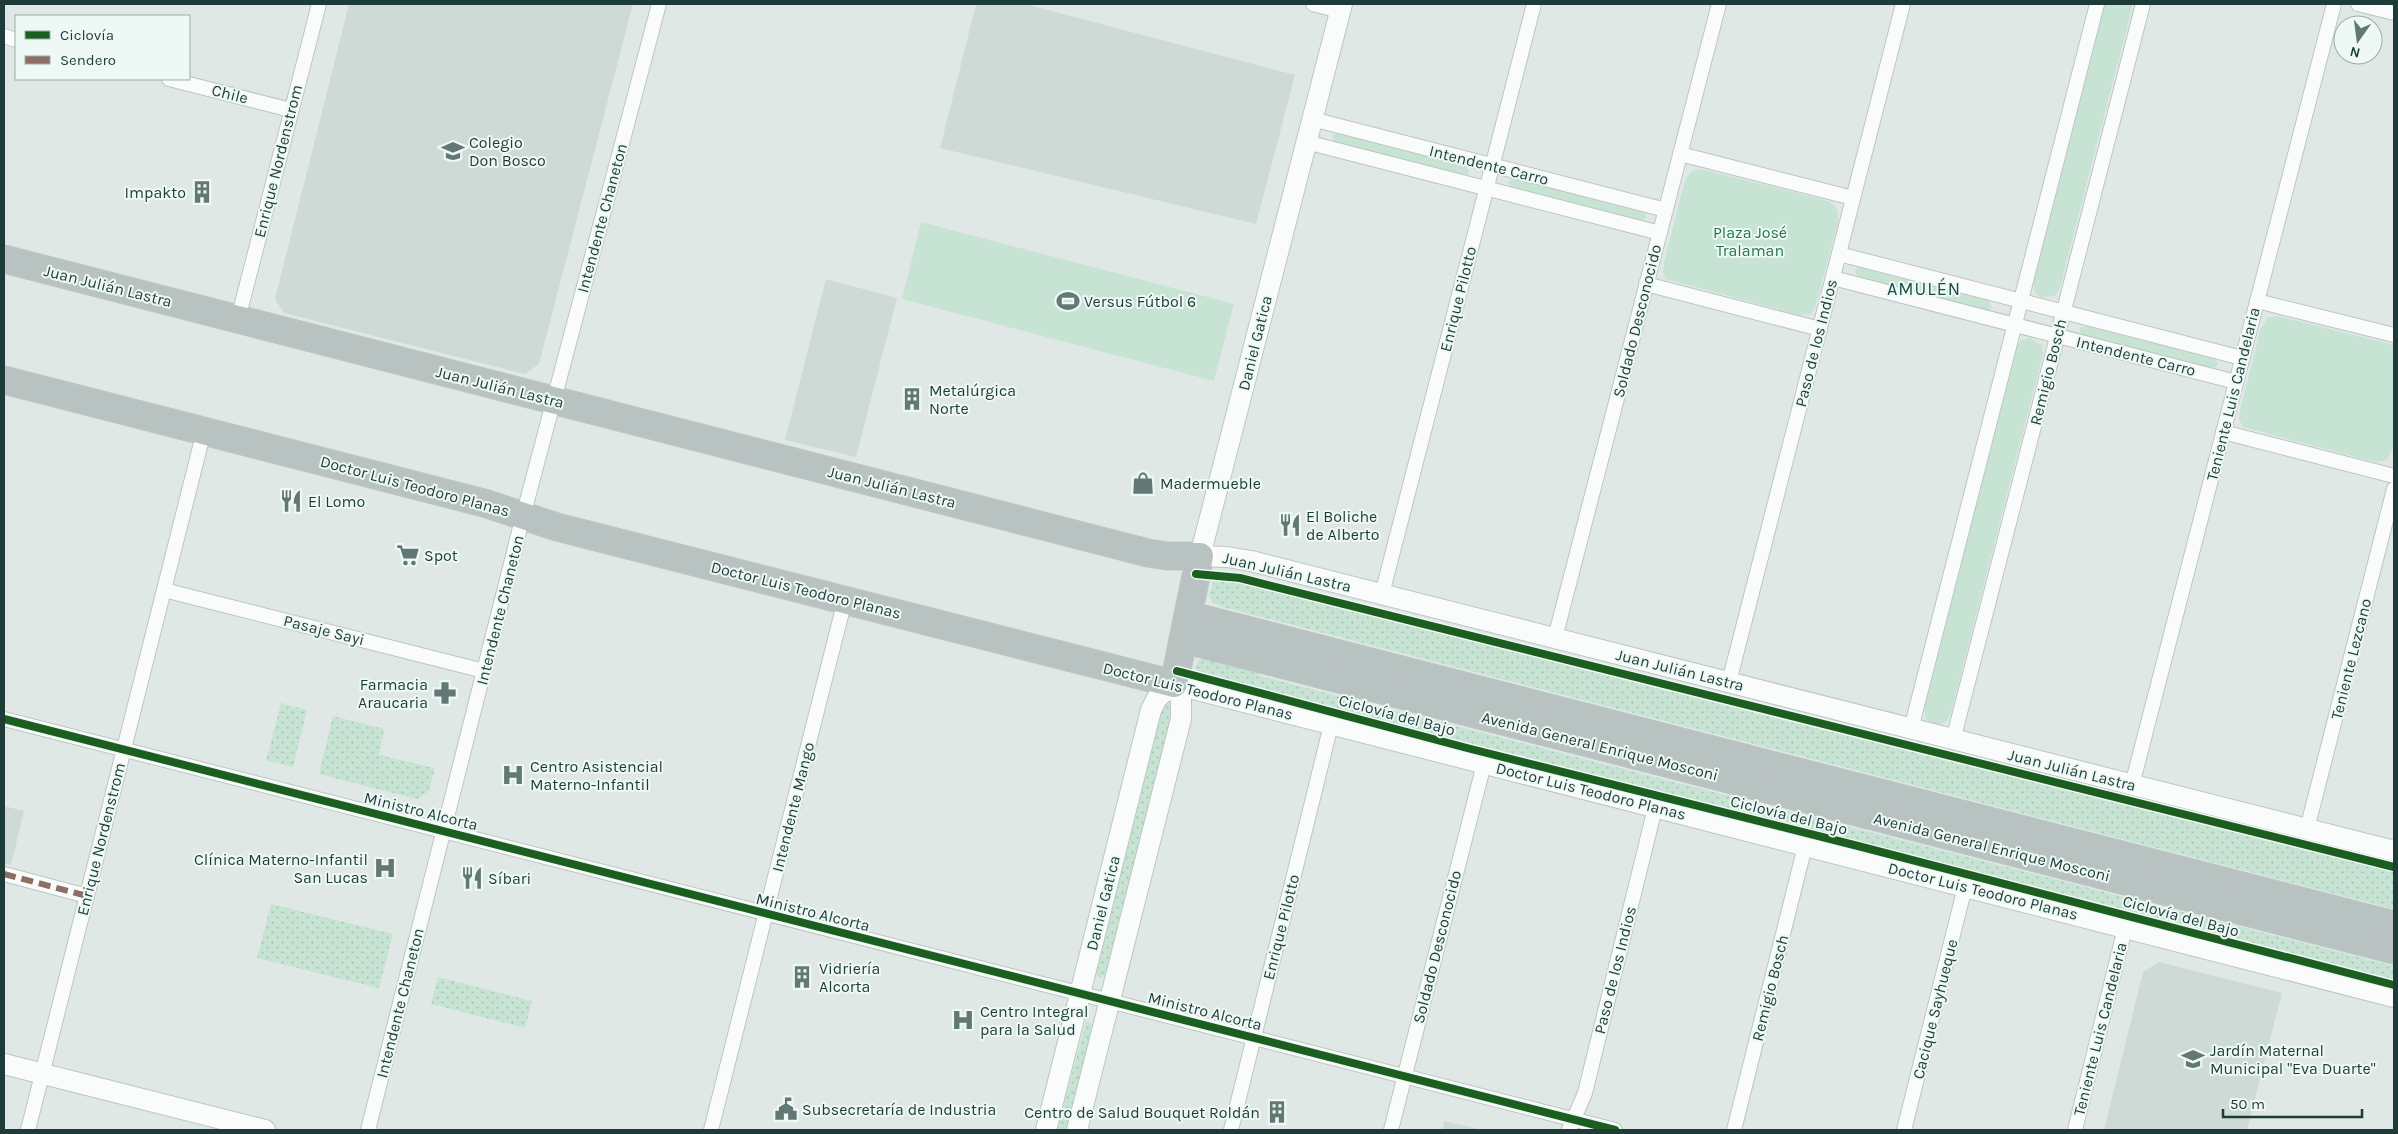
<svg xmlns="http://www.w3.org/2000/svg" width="2398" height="1134" font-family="Karla,sans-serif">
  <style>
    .built { fill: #cedad6 }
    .grass { fill: url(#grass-dots) }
    .green { fill: #c7e3d3 }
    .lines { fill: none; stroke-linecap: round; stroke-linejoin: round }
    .street-casing { stroke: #bdc5c3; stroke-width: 16 }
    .secondary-casing { stroke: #bcc6c3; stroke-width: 22 }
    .highway-casing { stroke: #bac5c3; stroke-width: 29 }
    .street { stroke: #fafcfb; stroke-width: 14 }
    .secondary { stroke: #fafcfb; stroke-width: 20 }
    .highway { stroke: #b8c2c1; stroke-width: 26 }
    .quiet { stroke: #8d6e63; stroke-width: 6; stroke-dasharray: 12 6; stroke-linecap: butt }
    .cycleway-casing { stroke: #eef8f4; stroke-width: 11 }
    .cycleway { stroke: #1b5e20; stroke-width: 8 }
    .labels { text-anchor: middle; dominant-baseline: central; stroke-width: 4; stroke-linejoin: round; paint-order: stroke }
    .street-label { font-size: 16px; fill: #1d3c38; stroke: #eef8f4 }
    .poi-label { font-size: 16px; fill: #1d3c38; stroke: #eef8f4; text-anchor: start }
    .park-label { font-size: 16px; fill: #23784e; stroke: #eef8f4 }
    .neighbourhood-label { font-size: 18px; letter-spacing: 1px; fill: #175049; stroke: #eef8f4 }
  </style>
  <defs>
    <pattern id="grass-dots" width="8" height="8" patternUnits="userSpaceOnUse" patternTransform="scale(1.25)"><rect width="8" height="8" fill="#c7e3d3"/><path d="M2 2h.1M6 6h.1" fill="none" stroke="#aac4b6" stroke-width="1.8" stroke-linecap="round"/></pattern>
  </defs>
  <rect width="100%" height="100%" fill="#e0e8e6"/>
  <g class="built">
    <path d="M 349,4 L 633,4 L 539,364 L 525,374 L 284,313 L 275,299 Z"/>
    <path d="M 976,4 L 1025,4 L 1295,75 L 1256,224 L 940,148 Z"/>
    <path d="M 826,279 L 897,298 L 856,457 L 785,440 Z"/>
    <path d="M 4,806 L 24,811 L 11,865 L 4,863 Z"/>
    <path d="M 2159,962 L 2282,993 L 2247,1130 L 2104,1130 L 2143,972 Z"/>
    <path d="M 1444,1121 L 1483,1130 L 1442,1130 Z"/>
  </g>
  <g class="grass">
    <path d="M 1224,573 L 1237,573 L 2394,862 L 2394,909 L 1223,607 L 1212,602 L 1209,596 L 1214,579 Z"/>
    <path d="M 1203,657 L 1253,667 L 1260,676 L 2394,966 L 2394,989 L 1449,747 L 1212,683 C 1199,679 1189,668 1203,657 Z"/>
    <path d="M 1168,700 L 1171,701 L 1174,706 L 1106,973 L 1101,978 L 1097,976 L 1095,971 L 1163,704 Z"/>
    <path d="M 281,703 L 307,710 L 293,767 L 266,760 Z"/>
    <path d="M 333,716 L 384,729 L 379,755 L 435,768 L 429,791 L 417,799 L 319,774 Z"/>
    <path d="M 271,904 L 393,934 L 379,988 L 257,958 Z"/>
    <path d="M 438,977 L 532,1001 L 525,1028 L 431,1004 Z"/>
    <path d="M 1086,1022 L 1089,1022 L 1094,1025 L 1068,1130 L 1057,1130 Z"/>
  </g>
  <g class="green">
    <path d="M 2104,4 L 2133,4 L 2060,287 L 2056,295 L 2042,298 L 2035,293 L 2033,280 Z"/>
    <path d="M 1338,133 L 1466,167 L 1470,173 L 1464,176 L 1336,143 L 1333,141 L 1333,135 Z"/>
    <path d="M 1700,169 L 1825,200 C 1836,204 1839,210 1838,222 L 1816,304 L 1811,314 L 1799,315 L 1666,279 L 1663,272 L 1664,263 L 1685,180 L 1692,171 Z"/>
    <path d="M 1513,178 L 1642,212 L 1645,213 L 1646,218 L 1640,221 L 1511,187 L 1508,182 Z"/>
    <path d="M 921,222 L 1234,304 L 1214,381 L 902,299 Z"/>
    <path d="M 1857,268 L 1861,268 L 1989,301 L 1992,308 L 1987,311 L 1859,277 L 1855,273 Z"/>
    <path d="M 2277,316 L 2394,345 L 2394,446 L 2387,460 L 2375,462 L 2243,427 L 2239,419 L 2240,410 L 2261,328 L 2268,318 Z"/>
    <path d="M 2086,326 L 2214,359 L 2217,362 L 2217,366 L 2212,368 L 2084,335 L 2080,332 L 2080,328 Z"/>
    <path d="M 2030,338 L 2042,345 L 2043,354 L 1951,713 L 1947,721 C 1939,726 1933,725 1926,719 L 1924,706 L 2016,347 L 2021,340 Z"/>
  </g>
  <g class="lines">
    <defs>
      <g id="street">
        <path d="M 1313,4 L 1340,11"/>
        <path d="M 2358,4 L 2394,13"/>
        <path d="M 4,36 L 16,40"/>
        <path d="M 169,79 L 291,110"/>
        <path d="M 1312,119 L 1666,210"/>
        <path d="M 1306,142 L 1660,233"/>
        <path d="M 1680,154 L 1853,198"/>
        <path d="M 1839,254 L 2242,358"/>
        <path d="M 1833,278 L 2236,382"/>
        <path d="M 1646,284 L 1820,329"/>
        <path d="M 2257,301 L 2394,335"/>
        <path d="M 238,319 L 319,4"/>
        <path d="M 2223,432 L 2394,476"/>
        <path d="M 164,590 L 484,671"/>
        <path d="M 1382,594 L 1534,4"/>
        <path d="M 1555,638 L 1719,4"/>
        <path d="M 1729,682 L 1903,4"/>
        <path d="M 4,719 L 1615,1130"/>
        <path d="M 1911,729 L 2097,4"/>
        <path d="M 1953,740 L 2143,4"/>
        <path d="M 2132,785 L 2334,4"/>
        <path d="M 2307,829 L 2394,489"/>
        <path d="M 4,874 L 87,896"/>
        <path d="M 28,1130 L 204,431"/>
        <path d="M 368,1130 L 523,516 L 659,4"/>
        <path d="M 711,1130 L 845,600"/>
        <path d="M 1231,1130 L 1331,725"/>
        <path d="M 1391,1130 L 1484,764"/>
        <path d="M 1569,1130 L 1585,1093 L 1655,808"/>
        <path d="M 1734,1130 L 1805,846"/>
        <path d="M 1904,1130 L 1965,887"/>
        <path d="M 2075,1130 L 2125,928"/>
      </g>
      <g id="secondary">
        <path d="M 1342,4 L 1200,556 L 1227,557 L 1251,561 L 2394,851"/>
        <path d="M 1174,684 L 2394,997"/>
        <path d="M 4,1064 L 265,1130"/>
        <path d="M 1046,1130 L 1151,710 L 1157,698 L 1174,684"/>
        <path d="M 1077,1130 L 1181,719 L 1181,699 L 1174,684"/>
      </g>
      <g id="highway">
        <path d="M 4,259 L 1148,553 L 1167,556 L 1200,556 L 1174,684 L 557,527 L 484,503 L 4,380"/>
        <path d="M 1188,615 L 2394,925"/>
        <path d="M 1183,639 L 2394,950"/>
      </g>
    </defs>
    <use href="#street" class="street-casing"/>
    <use href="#secondary" class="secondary-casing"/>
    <use href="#highway" class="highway-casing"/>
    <use href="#street" class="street"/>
    <use href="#secondary" class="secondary"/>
    <use href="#highway" class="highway"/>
    <path class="quiet" d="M 4,874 L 87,896"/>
    <defs>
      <g id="cycleway">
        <path d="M 1196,574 L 1240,578 L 2394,867"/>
        <path d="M 1177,671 L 1467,748 L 1858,846 L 2394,985"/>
        <path d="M 4,719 L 1615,1130"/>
      </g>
    </defs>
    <use href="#cycleway" class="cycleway-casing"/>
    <use href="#cycleway" class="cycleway"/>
  </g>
  <defs>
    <symbol id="school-bare" viewBox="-9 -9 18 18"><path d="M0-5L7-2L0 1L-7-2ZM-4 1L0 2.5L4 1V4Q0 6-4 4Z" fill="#617875" stroke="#eef8f4" stroke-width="2.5" paint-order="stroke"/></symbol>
    <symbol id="building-bare" viewBox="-9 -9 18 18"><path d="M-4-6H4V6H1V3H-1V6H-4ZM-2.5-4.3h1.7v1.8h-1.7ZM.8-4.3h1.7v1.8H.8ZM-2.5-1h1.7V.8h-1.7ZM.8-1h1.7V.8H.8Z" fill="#617875" stroke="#eef8f4" stroke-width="2.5" paint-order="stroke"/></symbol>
    <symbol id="stadium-bare" viewBox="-9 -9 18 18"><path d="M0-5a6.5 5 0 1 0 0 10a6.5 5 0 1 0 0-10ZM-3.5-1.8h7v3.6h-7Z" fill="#617875" stroke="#eef8f4" stroke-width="2.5" paint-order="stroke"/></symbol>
    <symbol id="shop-bare" viewBox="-9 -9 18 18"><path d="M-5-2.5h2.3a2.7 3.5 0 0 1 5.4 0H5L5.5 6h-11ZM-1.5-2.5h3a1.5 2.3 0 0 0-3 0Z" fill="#617875" stroke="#eef8f4" stroke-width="2.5" paint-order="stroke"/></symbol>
    <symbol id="restaurant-bare" viewBox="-9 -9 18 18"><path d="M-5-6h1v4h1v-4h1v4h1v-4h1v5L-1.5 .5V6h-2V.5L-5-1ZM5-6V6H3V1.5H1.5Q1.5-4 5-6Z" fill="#617875" stroke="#eef8f4" stroke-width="2.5" paint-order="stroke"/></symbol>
    <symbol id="supermarket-bare" viewBox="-9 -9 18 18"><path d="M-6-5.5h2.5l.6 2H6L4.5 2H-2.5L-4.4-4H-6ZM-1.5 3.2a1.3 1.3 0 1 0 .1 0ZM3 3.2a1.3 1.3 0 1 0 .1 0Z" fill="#617875" stroke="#eef8f4" stroke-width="2.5" paint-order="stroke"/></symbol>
    <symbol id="pharmacy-bare" viewBox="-9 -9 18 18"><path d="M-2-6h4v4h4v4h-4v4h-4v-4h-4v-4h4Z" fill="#617875" stroke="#eef8f4" stroke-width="2.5" paint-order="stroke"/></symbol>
    <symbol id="hospital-bare" viewBox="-9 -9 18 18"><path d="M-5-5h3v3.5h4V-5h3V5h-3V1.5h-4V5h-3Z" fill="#617875" stroke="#eef8f4" stroke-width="2.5" paint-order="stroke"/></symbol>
    <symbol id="civic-bare" viewBox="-9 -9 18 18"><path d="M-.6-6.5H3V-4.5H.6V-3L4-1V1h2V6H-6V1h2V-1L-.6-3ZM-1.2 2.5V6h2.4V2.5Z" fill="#617875" stroke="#eef8f4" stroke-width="2.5" paint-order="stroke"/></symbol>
  </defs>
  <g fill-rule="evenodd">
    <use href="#school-bare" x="437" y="135" width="32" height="32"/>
    <use href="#building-bare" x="186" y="176" width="32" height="32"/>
    <use href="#stadium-bare" x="1052" y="285" width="32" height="32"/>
    <use href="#building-bare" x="896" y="383" width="32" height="32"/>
    <use href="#shop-bare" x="1127" y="467" width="32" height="32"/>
    <use href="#restaurant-bare" x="275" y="485" width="32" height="32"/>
    <use href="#restaurant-bare" x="1274" y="509" width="32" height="32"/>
    <use href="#supermarket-bare" x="392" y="539" width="32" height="32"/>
    <use href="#pharmacy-bare" x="429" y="677" width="32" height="32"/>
    <use href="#hospital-bare" x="497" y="759" width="32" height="32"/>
    <use href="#hospital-bare" x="369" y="852" width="32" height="32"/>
    <use href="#restaurant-bare" x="456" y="862" width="32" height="32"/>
    <use href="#building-bare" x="786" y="961" width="32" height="32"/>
    <use href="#hospital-bare" x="947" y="1004" width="32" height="32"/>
    <use href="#school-bare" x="2177" y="1043" width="32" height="32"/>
    <use href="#civic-bare" x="770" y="1093" width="32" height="32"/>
    <use href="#building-bare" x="1261" y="1096" width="32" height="32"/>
  </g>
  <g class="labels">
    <g class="street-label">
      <text transform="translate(230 94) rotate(14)">Chile</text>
      <text transform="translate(278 161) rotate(-76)">Enrique Nordenstrom</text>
      <text transform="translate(1489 165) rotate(14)">Intendente Carro</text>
      <text transform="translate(602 218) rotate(-75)">Intendente Chaneton</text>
      <text transform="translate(108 286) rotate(14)">Juan Julián Lastra</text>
      <text transform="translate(1458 299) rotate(-76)">Enrique Pilotto</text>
      <text transform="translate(1637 321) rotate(-76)">Soldado Desconocido</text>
      <text transform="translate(1255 343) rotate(-76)">Daniel Gatica</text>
      <text transform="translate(1816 343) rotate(-76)">Paso de los Indios</text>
      <text transform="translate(2136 356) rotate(14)">Intendente Carro</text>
      <text transform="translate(2048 372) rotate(-76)">Remigio Bosch</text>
      <text transform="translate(500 387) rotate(14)">Juan Julián Lastra</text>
      <text transform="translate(2233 394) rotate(-76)">Teniente Luis Candelaria</text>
      <text transform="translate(415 486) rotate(15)">Doctor Luis Teodoro Planas</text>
      <text transform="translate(892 487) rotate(14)">Juan Julián Lastra</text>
      <text transform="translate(1287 572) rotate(13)">Juan Julián Lastra</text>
      <text transform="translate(806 590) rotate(14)">Doctor Luis Teodoro Planas</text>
      <text transform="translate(500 610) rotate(-76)">Intendente Chaneton</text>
      <text transform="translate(324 630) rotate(14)">Pasaje Sayi</text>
      <text transform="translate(2351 659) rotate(-76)">Teniente Lezcano</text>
      <text transform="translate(1680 670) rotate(14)">Juan Julián Lastra</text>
      <text transform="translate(1198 691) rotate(14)">Doctor Luis Teodoro Planas</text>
      <text transform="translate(1397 715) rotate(15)">Ciclovía del Bajo</text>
      <text transform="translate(1600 746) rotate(14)">Avenida General Enrique Mosconi</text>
      <text transform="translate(2072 770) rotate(14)">Juan Julián Lastra</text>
      <text transform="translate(1591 791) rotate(14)">Doctor Luis Teodoro Planas</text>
      <text transform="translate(793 807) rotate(-76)">Intendente Mango</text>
      <text transform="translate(421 811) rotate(14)">Ministro Alcorta</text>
      <text transform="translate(1789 815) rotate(14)">Ciclovía del Bajo</text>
      <text transform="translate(101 839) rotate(-76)">Enrique Nordenstrom</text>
      <text transform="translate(1992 847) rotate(14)">Avenida General Enrique Mosconi</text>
      <text transform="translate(1983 891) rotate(14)">Doctor Luis Teodoro Planas</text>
      <text transform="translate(1103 903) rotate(-76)">Daniel Gatica</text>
      <text transform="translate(813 912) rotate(14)">Ministro Alcorta</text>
      <text transform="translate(2181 916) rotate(15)">Ciclovía del Bajo</text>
      <text transform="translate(1281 927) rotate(-76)">Enrique Pilotto</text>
      <text transform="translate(1437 947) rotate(-76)">Soldado Desconocido</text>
      <text transform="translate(1615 970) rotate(-76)">Paso de los Indios</text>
      <text transform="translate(1770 988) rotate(-76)">Remigio Bosch</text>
      <text transform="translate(400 1003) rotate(-76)">Intendente Chaneton</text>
      <text transform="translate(1935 1009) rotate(-76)">Cacique Sayhueque</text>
      <text transform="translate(1205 1011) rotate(14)">Ministro Alcorta</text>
      <text transform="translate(2100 1029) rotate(-76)">Teniente Luis Candelaria</text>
    </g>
    <g class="poi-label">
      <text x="469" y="142">Colegio<tspan x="469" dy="18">Don Bosco</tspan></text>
      <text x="186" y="192" text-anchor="end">Impakto</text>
      <text x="1084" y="301">Versus Fútbol 6</text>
      <text x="929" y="390">Metalúrgica<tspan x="929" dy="18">Norte</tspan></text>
      <text x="1160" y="483">Madermueble</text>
      <text x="308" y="501">El Lomo</text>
      <text x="1306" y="516">El Boliche<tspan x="1306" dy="18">de Alberto</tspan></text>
      <text x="424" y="555">Spot</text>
      <text x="428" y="684" text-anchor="end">Farmacia<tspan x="428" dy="18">Araucaria</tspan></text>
      <text x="530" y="766">Centro Asistencial<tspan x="530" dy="18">Materno-Infantil</tspan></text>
      <text x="368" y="859" text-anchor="end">Clínica Materno-Infantil<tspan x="368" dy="18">San Lucas</tspan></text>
      <text x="488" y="878">Síbari</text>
      <text x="819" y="968">Vidriería<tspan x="819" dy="18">Alcorta</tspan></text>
      <text x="980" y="1011">Centro Integral<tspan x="980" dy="18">para la Salud</tspan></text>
      <text x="2210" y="1050">Jardín Maternal<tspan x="2210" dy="18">Municipal "Eva Duarte"</tspan></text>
      <text x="802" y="1109">Subsecretaría de Industria</text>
      <text x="1260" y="1112" text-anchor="end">Centro de Salud Bouquet Roldán</text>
    </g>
    <g class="park-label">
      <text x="1750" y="232">Plaza José<tspan x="1750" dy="18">Tralaman</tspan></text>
    </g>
    <g class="neighbourhood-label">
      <text x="1924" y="289">AMULÉN</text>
    </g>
  </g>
  <rect width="2398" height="1134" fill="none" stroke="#1d3c38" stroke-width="10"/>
  <rect x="15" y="15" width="175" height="65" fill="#eef8f4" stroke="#9aada9"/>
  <rect x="25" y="31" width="25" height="8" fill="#1b5e20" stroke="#9aada9"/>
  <text x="60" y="40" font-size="15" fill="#1d3c38">Ciclovía</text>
  <rect x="25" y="56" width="25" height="8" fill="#8d6e63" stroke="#9aada9"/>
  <text x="60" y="65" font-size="15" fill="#1d3c38">Sendero</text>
  <g transform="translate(2358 40) rotate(194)"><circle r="24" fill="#eef8f4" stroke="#9aada9"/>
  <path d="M0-4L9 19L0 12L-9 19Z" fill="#617875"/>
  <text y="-8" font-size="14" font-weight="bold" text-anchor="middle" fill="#1d3c38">N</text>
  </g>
  <path d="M2223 1109v8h139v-8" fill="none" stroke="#1d3c38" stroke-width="2.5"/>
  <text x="2230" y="1109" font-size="15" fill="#1d3c38" stroke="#eef8f4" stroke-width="4" paint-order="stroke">50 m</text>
</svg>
